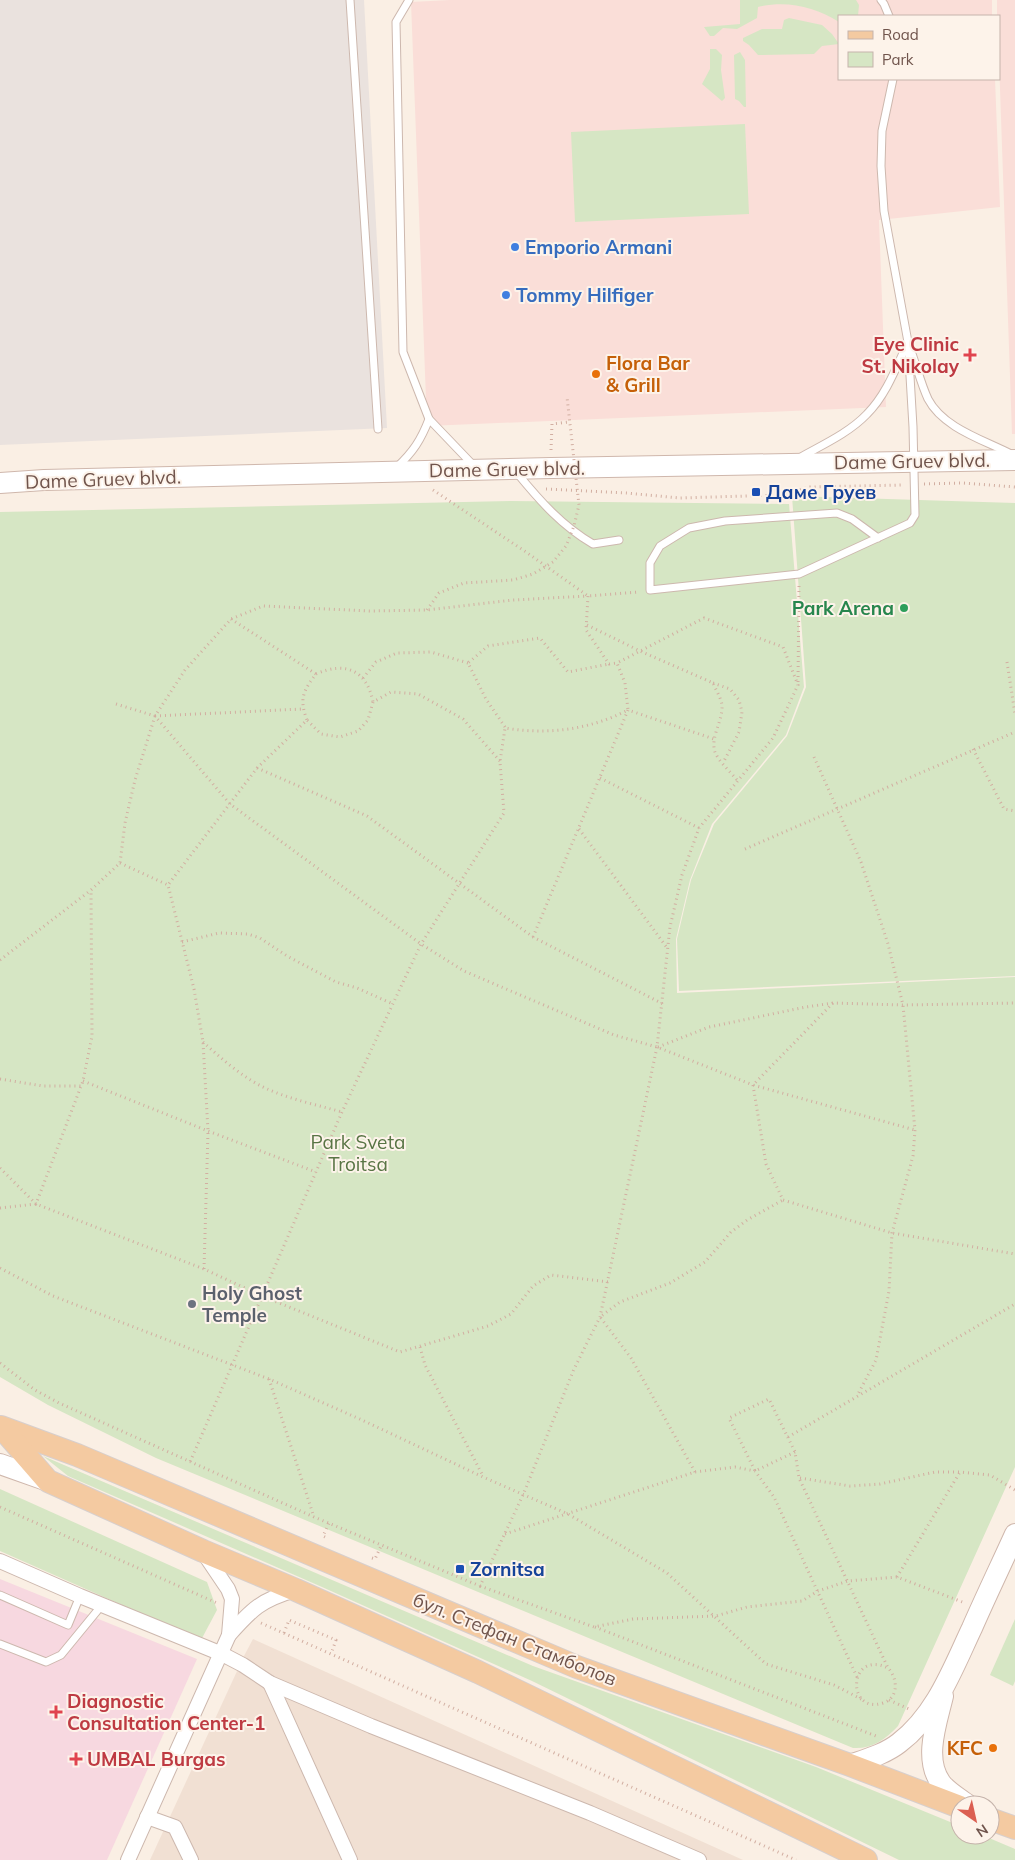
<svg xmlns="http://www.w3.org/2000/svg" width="1015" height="1860" font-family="Mulish,sans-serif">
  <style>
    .residential { fill: #f1e0d3 }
    .commercial { fill: #faded8 }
    .industrial { fill: #eae2de }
    .medical { fill: #f7d8e0 }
    .green { fill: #d6e6c4 }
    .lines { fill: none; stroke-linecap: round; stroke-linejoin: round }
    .lane-casing { stroke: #cdb8ae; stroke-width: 9 }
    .street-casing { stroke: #cdb8ae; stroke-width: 16 }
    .secondary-casing { stroke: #cfb7ac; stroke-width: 22 }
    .primary-casing { stroke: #d7cfcd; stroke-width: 24 }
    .path { stroke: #d2aea1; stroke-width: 3; stroke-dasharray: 1 4; stroke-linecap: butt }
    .lane { stroke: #fff; stroke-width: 7 }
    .street { stroke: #fff; stroke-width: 14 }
    .secondary { stroke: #fff; stroke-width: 20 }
    .primary { stroke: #f4caa1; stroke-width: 22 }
    .path-bridge { stroke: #d2aea1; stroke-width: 3; stroke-dasharray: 1 4; stroke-linecap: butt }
    .shop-dot { fill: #3f7fe0; stroke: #fdf3ea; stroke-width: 2 }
    .health-dot { fill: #e0444e; stroke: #fdf3ea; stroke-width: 2 }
    .food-dot { fill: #e8710a; stroke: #fdf3ea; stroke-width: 2 }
    .transit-dot { fill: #1a4fb4; stroke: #fdf3ea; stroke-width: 2 }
    .leisure-dot { fill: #2e9e5b; stroke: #fdf3ea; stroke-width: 2 }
    .worship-dot { fill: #6b7280; stroke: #fdf3ea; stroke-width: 2 }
    .labels { text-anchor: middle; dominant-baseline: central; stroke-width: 4; stroke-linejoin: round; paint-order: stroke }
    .shop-label { font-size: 19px; font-weight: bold; fill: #366cbe; stroke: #fdf3ea; text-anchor: start }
    .health-label { font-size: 19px; font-weight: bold; fill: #be3a42; stroke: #fdf3ea; text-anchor: start }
    .food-label { font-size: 19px; font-weight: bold; fill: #c56008; stroke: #fdf3ea; text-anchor: start }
    .street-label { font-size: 19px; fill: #70544c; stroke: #fdf3ea }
    .transit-label { font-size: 19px; font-weight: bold; fill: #164399; stroke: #fdf3ea; text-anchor: start }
    .leisure-label { font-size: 19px; font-weight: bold; fill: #27864d; stroke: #fdf3ea; text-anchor: end }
    .park-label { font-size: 19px; fill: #597545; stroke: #fdf3ea }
    .worship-label { font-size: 19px; font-weight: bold; fill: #5b616d; stroke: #fdf3ea; text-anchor: start }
  </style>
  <rect width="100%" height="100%" fill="#faefe4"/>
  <path class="residential" d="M 253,1639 L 743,1860 L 150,1860 L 244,1656 Z"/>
  <g class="commercial">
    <path d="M 450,0 L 992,0 L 992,16 L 839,16 L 839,79 L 995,79 L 1000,207 L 879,220 L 886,407 L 427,426 L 411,2 Z"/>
    <path d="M 997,0 L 1015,0 L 1015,434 L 1012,434 L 999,60 L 999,16 L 997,16 Z"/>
  </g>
  <path class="industrial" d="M 0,0 L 364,0 L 387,428 L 0,445 Z"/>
  <path class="medical" d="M 0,1579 L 197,1659 L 107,1860 L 0,1860 Z"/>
  <g class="green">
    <path d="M 740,0 L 856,0 L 859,5 L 858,16 L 839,16 L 839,22 C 815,7 787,0 758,7 L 757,18 L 737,29 L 723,28 L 714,36 L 710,36 L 704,27 L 740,24 Z"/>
    <path d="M 789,18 L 822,25 L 832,34 L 839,44 L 822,46 L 814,54 L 758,55 L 749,45 L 743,41 L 743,38 L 762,29 L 782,29 L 784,20 Z"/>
    <path d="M 710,49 L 716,49 L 722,55 L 721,70 L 725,98 L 722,101 L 702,84 L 710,69 Z"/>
    <path d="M 740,52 L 745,60 L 746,107 L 744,107 L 739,101 L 735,99 L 734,55 Z"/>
    <path d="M 745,124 L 749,214 L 575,222 L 571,132 Z"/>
    <path d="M 792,496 L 1015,503 L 1015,976 L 679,991 L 677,939 L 691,880 L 714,824 L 787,736 L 806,687 Z"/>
    <path d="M 511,501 L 789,504 L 804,687 L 786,735 L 712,824 L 690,880 L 676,939 L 677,993 L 1015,977 L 1015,1467 L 898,1726 C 885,1740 872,1749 853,1748 L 156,1458 L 48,1405 L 0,1377 L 0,512 Z"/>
    <path d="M 43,1456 L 533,1666 L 816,1767 L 960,1826 L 960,1835 L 982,1835 L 1015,1849 L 1015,1860 L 899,1860 L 532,1681 L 322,1587 L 68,1476 Z"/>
    <path d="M 0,1489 L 207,1582 L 217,1610 L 201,1640 L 0,1551 Z"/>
    <path d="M 1015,1619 L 1015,1681 L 1013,1686 L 990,1675 Z"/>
  </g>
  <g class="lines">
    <defs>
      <g id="lane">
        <path d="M 350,0 L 378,429"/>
        <path d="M 409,0 L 396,22 L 403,352 L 429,419"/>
        <path d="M 881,0 L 884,4 L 889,16"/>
        <path d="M 911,351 C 917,367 921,384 928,399 C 943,428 984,440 1011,454"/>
        <path d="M 799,458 C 822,445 849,433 867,414 C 886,395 896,368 907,344"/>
        <path d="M 397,467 C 413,452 421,440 429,419 L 474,466"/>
        <path d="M 517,473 C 540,501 562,526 593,544 L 619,540"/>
        <path d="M 878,538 L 852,519 L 837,513 L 725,521 L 689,528 L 660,546 L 650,563 L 650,590 L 799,574 L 910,523 L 915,515 L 913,427 L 908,342 L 884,211 L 881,166 L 882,131 L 893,79"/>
        <path d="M 0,1595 L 68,1625 L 80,1596"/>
        <path d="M 0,1644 L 46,1662 L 61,1655 L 102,1605"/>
      </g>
      <g id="street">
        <path d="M 0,1561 L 80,1596 L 222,1654 L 243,1665 L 270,1683 L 371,1726 L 590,1813 L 699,1860"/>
        <path d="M 229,1635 C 252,1609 261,1600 295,1590"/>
        <path d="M 270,1683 L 350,1860"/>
        <path d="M 147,1817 L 175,1827 L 191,1860"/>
        <path d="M 128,1860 L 229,1635 L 232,1599 L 228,1589 L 203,1552"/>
      </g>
      <g id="secondary">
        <path d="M 0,483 L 44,480 C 368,472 691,464 1015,460"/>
        <path d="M 0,1464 L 48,1481"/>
        <path d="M 943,1696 C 937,1722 923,1759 941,1783 C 948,1792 959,1798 968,1805"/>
        <path d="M 850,1765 C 867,1759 885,1754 899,1743 C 936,1715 953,1668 972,1628 C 986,1596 1001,1565 1015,1534"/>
      </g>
      <g id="primary">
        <path d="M 1,1427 L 77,1455 L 577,1667 L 850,1765 L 960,1807"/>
        <path d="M 2,1428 L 48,1481 L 203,1551 L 296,1590 L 478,1672 L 866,1860"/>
        <path d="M 990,1819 L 1015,1828"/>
      </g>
    </defs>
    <use href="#lane" class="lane-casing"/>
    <use href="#street" class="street-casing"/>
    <use href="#secondary" class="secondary-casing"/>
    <use href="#primary" class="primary-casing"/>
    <g class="path">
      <path d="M 551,450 L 552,424 L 569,422"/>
      <path d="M 924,484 L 963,483 L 1015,487"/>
      <path d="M 546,489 L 626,493 L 680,498 L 779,495 L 810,487 L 903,485"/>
      <path d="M 433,490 L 526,552 L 588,596 L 638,592"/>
      <path d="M 231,619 L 316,674 C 303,691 299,699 307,720"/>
      <path d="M 587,625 L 640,651 L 713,683 C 716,690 721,698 722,705 C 723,721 710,737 715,752 C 719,762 730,771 737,780"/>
      <path d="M 1007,662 L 1015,714"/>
      <path d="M 316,674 C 345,661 367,670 373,702"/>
      <path d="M 363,678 L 376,662 L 397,653 L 431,652 L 468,663"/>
      <path d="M 798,682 L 799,586"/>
      <path d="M 713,683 L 730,689 L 739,700 L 742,712 L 739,732 L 723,763"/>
      <path d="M 116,704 L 155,716 L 230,804 L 421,944 L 464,971 L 614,1035 L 657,1047 L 753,1085 L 766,1164 L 783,1200 L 892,1233 L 1015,1254"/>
      <path d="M 155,716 L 303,709"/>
      <path d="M 505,727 L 486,699 L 468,663 L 488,646 L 540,638 L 568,672 L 609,664"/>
      <path d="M 973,749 L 1004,809 L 1015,811"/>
      <path d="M 814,757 L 861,862 L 888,944 L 903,1005 L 915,1130 L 913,1156 L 892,1233 L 889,1291 L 876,1360 L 857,1396"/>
      <path d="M 257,768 L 367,816 L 533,937 L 663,1004"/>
      <path d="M 600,778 L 699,828"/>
      <path d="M 579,829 L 668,949"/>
      <path d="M 745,849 L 1015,732"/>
      <path d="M 120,863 L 168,885"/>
      <path d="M 533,937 L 628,710 L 714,739"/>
      <path d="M 182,942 L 219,933 L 248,934 L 260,938 L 287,956 L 336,982 L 357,988 L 393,1004"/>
      <path d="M 0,960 L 91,890 L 120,863 L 125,823 L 135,780 L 155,716 L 185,670 L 231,619 L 263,606 L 369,611 L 427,610 L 513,600 L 588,596 L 586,630 L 609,664 L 617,663"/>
      <path d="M 833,1003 L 753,1085 L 915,1130"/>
      <path d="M 203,1042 C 222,1059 242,1077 265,1088 C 289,1099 317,1105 342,1112"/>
      <path d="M 658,1047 L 709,1027 L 806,1007 L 833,1003 L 903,1005 L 1015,1003"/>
      <path d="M 0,1079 L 43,1086 L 81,1086"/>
      <path d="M 83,1081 L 208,1131 L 316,1172"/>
      <path d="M 0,1168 L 36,1204 L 83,1081 L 92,1036 L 91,890"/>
      <path d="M 0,1208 L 36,1204 L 204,1269 L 262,1296 L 400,1352 L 488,1326 L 511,1314 L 533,1286 L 551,1275 L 609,1282"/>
      <path d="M 0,1268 L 53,1296 L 269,1379 L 362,1420 L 483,1477 L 568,1514 L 667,1573 L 766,1664 L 834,1685 L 863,1700"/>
      <path d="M 204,1269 L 208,1131 L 203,1042 L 194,989 L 168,885 L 257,768 L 307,720 L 321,734 L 340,737 L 358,731 L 368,720 L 373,702 L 391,692 L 418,694 L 463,719 L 500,761"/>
      <path d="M 420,1347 L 425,1365 L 483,1476"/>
      <path d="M 0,1363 L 35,1390 L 59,1403 L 314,1517 L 480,1586 L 523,1495 L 574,1369 L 600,1317 L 657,1047 L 670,927 L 682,875 L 699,828 L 773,738 L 798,685 L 783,647 L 704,618 L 617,663 L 625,683 L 628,710 C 589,730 547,735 505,728 L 500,762 L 504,813 L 421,944 L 342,1112 L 190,1462"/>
      <path d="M 269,1379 L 314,1517"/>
      <path d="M 788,1437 L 1015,1304"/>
      <path d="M 795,1452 L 755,1471 L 729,1418 L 769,1399 L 795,1452 L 799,1478 L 888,1668 C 898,1678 899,1698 883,1703 C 846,1715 848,1649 888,1668"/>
      <path d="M 695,1472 L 631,1358 L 600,1317 L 620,1302 L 670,1283 L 705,1262 L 731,1232 L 747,1220 L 783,1200"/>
      <path d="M 800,1478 L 850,1486 L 880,1484 L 935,1472 L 960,1472 L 990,1475 L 1015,1490"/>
      <path d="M 0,1507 L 217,1603"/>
      <path d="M 505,1534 L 695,1472 L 735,1467 L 755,1471 L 774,1497 L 857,1677"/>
      <path d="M 325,1537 L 323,1536 L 329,1523"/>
      <path d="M 372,1558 L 375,1559 L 381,1546"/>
      <path d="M 897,1577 L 960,1472"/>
      <path d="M 480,1586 L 594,1627 L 633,1619 L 716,1616 L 747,1607 L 802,1601 L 818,1591 L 848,1581 L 897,1577 L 965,1603"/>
      <path d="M 261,1623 L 796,1860"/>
      <path d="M 595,1627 L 876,1736"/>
      <path d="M 284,1633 L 289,1620 L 336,1640 L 331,1654"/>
      <path d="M 889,1700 L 909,1709"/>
    </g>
    <use href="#lane" class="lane"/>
    <use href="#street" class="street"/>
    <use href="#secondary" class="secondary"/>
    <use href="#primary" class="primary"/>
    <path class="path-bridge" d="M 427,610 L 439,593 L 464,583 L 513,580 L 533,574 L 553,562 L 566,546 L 574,526 L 579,505 L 567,397"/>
  </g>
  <g class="shop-dot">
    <circle cx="515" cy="247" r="5"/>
    <circle cx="506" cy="295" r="5"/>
  </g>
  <g class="health-dot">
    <path d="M967.5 347.5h5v5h5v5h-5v5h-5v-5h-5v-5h5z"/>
    <path d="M53.5 1704.5h5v5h5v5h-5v5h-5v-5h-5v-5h5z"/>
    <path d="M73.5 1751.5h5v5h5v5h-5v5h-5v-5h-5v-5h5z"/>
  </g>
  <g class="food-dot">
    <circle cx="596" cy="374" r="5"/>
    <circle cx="993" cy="1748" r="5"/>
  </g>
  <g class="transit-dot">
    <rect x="751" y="487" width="10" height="10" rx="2.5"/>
    <rect x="455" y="1564" width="10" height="10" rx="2.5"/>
  </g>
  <circle class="leisure-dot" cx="904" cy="608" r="5"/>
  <circle class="worship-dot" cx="192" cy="1304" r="5"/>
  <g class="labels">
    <g class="shop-label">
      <text x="525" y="247">Emporio Armani</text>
      <text x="516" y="295">Tommy Hilfiger</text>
    </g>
    <g class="health-label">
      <text x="959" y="344" text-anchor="end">Eye Clinic<tspan x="959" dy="22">St. Nikolay</tspan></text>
      <text x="67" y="1701">Diagnostic<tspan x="67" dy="22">Consultation Center-1</tspan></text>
      <text x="87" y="1759">UMBAL Burgas</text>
    </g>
    <g class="food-label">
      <text x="606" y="363">Flora Bar<tspan x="606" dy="22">&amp; Grill</tspan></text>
      <text x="983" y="1748" text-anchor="end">KFC</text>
    </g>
    <g class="street-label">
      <text transform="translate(912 461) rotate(-1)">Dame Gruev blvd.</text>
      <text transform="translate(507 469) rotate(-1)">Dame Gruev blvd.</text>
      <text transform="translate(103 479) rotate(-2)">Dame Gruev blvd.</text>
      <text transform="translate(515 1639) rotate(22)">бул. Стефан Стамболов</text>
    </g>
    <g class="transit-label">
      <text x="766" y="492">Даме Груев</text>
      <text x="470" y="1569">Zornitsa</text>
    </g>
    <g class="leisure-label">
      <text x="894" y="608">Park Arena</text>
    </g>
    <g class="park-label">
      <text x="358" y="1142">Park Sveta<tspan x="358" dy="22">Troitsa</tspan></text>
    </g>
    <g class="worship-label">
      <text x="202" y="1293">Holy Ghost<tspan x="202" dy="22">Temple</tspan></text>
    </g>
  </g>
  <rect x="838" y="15" width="162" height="65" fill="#fdf3ea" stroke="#c5b3ab"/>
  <rect x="848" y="31" width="25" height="8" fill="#f4caa1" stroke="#c5b3ab"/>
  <text x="882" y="40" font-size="15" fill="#70544c">Road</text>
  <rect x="848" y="52" width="25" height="15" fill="#d6e6c4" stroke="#c5b3ab"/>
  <text x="882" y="65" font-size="15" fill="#70544c">Park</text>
  <g transform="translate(975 1820) rotate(146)"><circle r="24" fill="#fdf3ea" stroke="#c5b3ab"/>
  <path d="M0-4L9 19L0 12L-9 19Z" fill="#db5f52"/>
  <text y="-8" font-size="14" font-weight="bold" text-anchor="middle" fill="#70544c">N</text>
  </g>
</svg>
